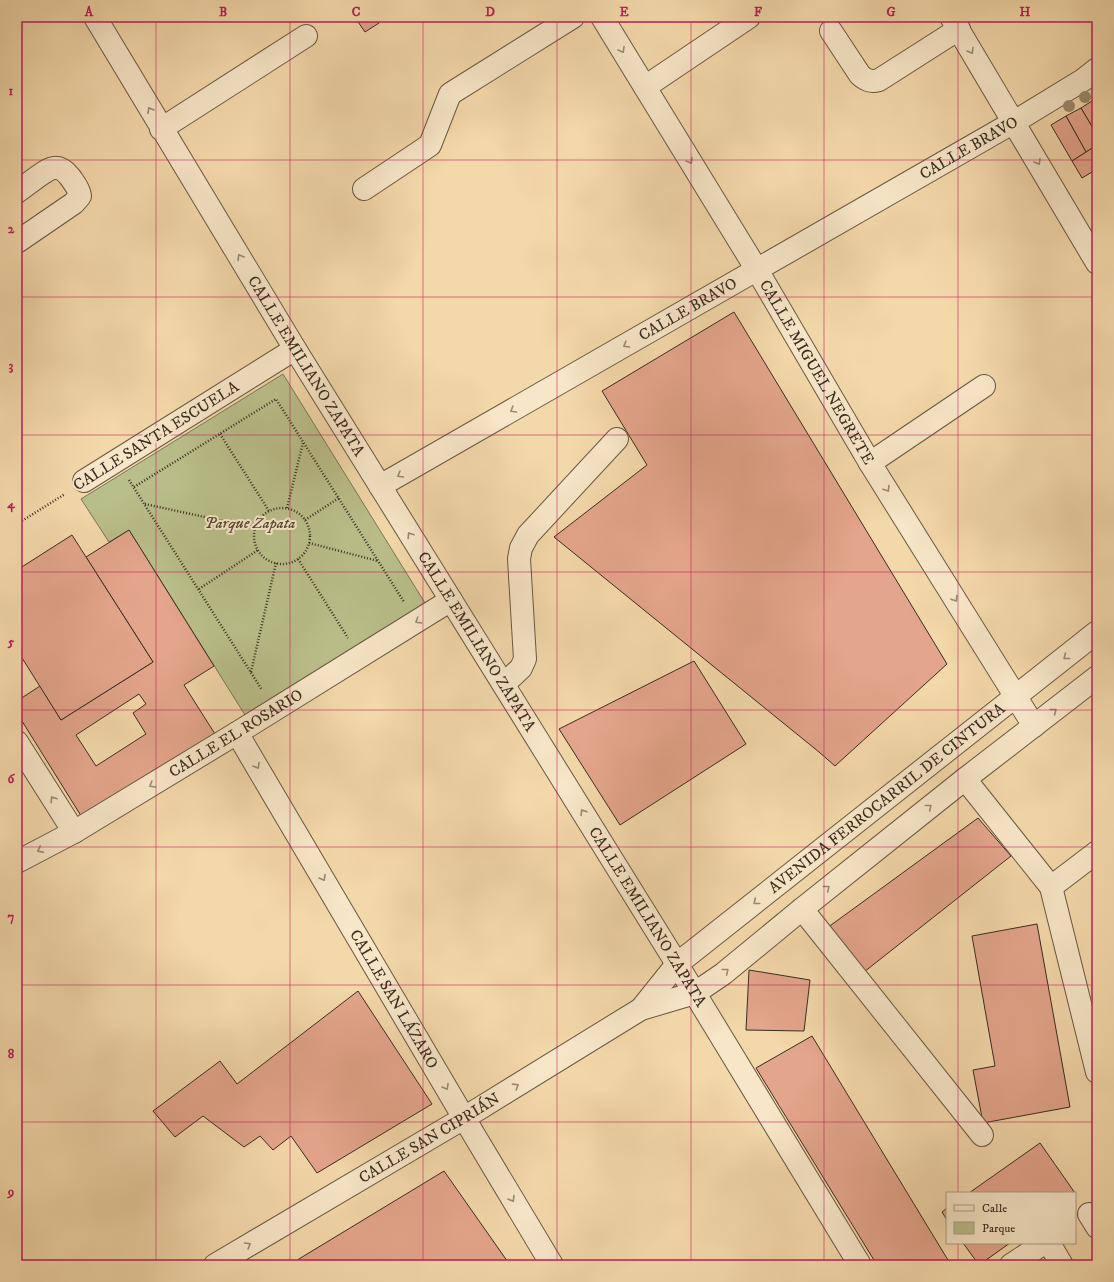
<svg xmlns="http://www.w3.org/2000/svg" width="1114" height="1282" font-family="'IM FELL DW Pica',serif">
  <style>
    .green { fill: #b9bf8a; stroke: #797655 }
    .building { fill: #e3a58b; stroke: #392d20; fill-rule: evenodd }
    .lines { fill: none; stroke-linecap: round; stroke-linejoin: round }
    .minor-casing { stroke: #685842; stroke-width: 24 }
    .path { stroke: #392d20; stroke-width: 2.5; stroke-dasharray: 1 2; stroke-linecap: butt }
    .minor { stroke: #f7e6c8; stroke-width: 22 }
    .tree { fill: #9b8a6a }
    .oneway { stroke: #988a74 }
    .grid { fill: none; stroke: #c2185b; stroke-width: 1; stroke-opacity: 0.55 }
    .labels { text-anchor: middle; dominant-baseline: central; stroke-width: 4; stroke-linejoin: round; paint-order: stroke }
    .street-label { font-size: 16px; fill: #392d20; stroke: #f7e6c8 }
    .park-label { font-size: 16px; font-style: italic; fill: #534a35; stroke: #f7e6c8 }
    .neatline { fill: none; stroke: #c2185b; stroke-width: 1.5 }
    .grid-label { font-size: 13px; text-anchor: middle; font-weight: bold; fill: #c2185b }
  </style>
  <rect width="100%" height="100%" fill="#f3d8aa"/>
  <filter id="stains"><feTurbulence type="fractalNoise" baseFrequency=".005" numOctaves="4"/><feColorMatrix values="0 0 0 0 .2 0 0 0 0 .09 0 0 0 0 .02 0 0 0 .5 -.17"/></filter>
  <radialGradient id="worn" r=".72"><stop offset=".6" stop-color="#630" stop-opacity="0"/><stop offset="1" stop-color="#630" stop-opacity=".3"/></radialGradient>
  <path class="green" d="M 283,374 L 425,603 L 245,715 L 129,530 L 109,542 L 81,499 Z"/>
  <g class="building">
    <path d="M 359,17 L 375,17 L 379,23 L 365,32 L 356,19 Z"/>
    <path d="M 1095,99 L 1097,102 L 1097,135 L 1081,108 Z"/>
    <path d="M 1081,108 L 1097,135 L 1097,145 L 1086,152 L 1066,116 Z"/>
    <path d="M 1066,116 L 1086,152 L 1072,161 L 1051,125 Z"/>
    <path d="M 1097,145 L 1097,169 L 1082,178 L 1072,161 Z"/>
    <path d="M 734,312 L 947,664 L 835,766 L 819,752 L 554,537 L 647,465 L 602,391 Z"/>
    <path d="M 129,530 L 214,666 L 184,685 L 215,734 L 83,819 L 17,713 L 17,701 L 40,686 L 61,720 L 153,662 L 86,557 ZM 139,694 L 146,704 L 133,713 L 146,734 L 96,766 L 76,735 Z"/>
    <path d="M 72,535 L 153,662 L 61,720 L 17,650 L 17,570 Z"/>
    <path d="M 694,661 L 746,744 L 620,825 L 559,729 Z"/>
    <path d="M 978,818 L 1011,856 L 864,972 L 827,928 Z"/>
    <path d="M 1037,924 L 1070,1107 L 983,1123 L 973,1070 L 995,1066 L 972,936 Z"/>
    <path d="M 749,970 L 810,980 L 804,1031 L 746,1030 Z"/>
    <path d="M 358,991 L 432,1104 L 317,1173 L 291,1136 L 273,1150 L 260,1136 L 244,1147 L 203,1116 L 175,1137 L 153,1111 L 220,1061 L 237,1084 Z"/>
    <path d="M 812,1036 L 951,1265 L 877,1265 L 756,1068 Z"/>
    <path d="M 1040,1143 L 1075,1193 L 969,1193 Z"/>
    <path d="M 444,1171 L 510,1265 L 289,1265 Z"/>
    <path d="M 947,1208 L 947,1220 L 942,1212 Z"/>
    <path d="M 963,1243 L 1010,1243 L 979,1265 Z"/>
  </g>
  <g class="lines">
    <defs>
      <g id="minor">
        <path id="s1" d="M 95,17 L 295,349 L 677,964 L 860,1265"/>
        <path id="s2" d="M 602,17 L 757,270 L 870,463 L 1034,726"/>
        <path d="M 951,17 L 1097,263"/>
        <path d="M 831,31 L 860,75 C 867,81 871,82 879,80 L 959,29"/>
        <path d="M 645,87 L 749,17"/>
        <path d="M 161,129 L 306,36"/>
        <path d="M 364,189 L 430,145 L 450,94 L 573,17"/>
        <path d="M 17,192 C 25,187 45,169 54,168 C 61,167 66,172 70,177 C 74,183 79,188 80,196 L 74,203 L 17,242"/>
        <path d="M 870,463 L 984,386"/>
        <path d="M 84,481 L 295,349"/>
        <path id="s3" d="M 380,486 L 1014,122 L 1083,80 L 1097,69"/>
        <path d="M 504,684 L 521,668 L 525,659 L 519,559 L 521,548 L 528,535 L 617,439"/>
        <path id="s4" d="M 237,733 L 464,1118 L 552,1265"/>
        <path d="M 17,742 L 74,832"/>
        <path d="M 965,779 L 1051,887 L 1097,1072"/>
        <path id="s5" d="M 17,862 L 74,832 L 237,733 L 451,600"/>
        <path d="M 1051,887 L 1097,852"/>
        <path d="M 802,909 L 982,1135"/>
        <path id="s6" d="M 641,1009 L 677,964 L 1097,632"/>
        <path d="M 1089,1214 L 1097,1227"/>
        <path d="M 1049,1243 L 1062,1265"/>
        <path id="s7" d="M 215,1265 L 464,1118 L 641,1009 L 695,993 L 723,974 L 802,909 L 965,779 L 1097,677"/>
        <path d="M 1011,1265 L 1044,1243"/>
      </g>
    </defs>
    <use href="#minor" class="minor-casing"/>
    <g class="path">
      <path d="M 220,434 L 269,511"/>
      <path d="M 129,480 L 262,690"/>
      <path d="M 134,487 L 276,399 L 404,602"/>
      <path d="M 145,504 L 255,528"/>
      <path d="M 287,508 L 303,443"/>
      <circle cx="282" cy="536" r="28"/>
      <path d="M 305,520 L 339,498"/>
      <path d="M 17,524 L 65,494"/>
      <path d="M 309,543 L 378,561"/>
      <path d="M 298,559 L 348,638"/>
      <path d="M 199,589 L 258,550"/>
      <path d="M 251,672 L 276,563"/>
    </g>
    <use href="#minor" class="minor"/>
  </g>
  <g class="tree">
    <circle cx="1085" cy="97" r="6"/>
    <circle cx="1069" cy="106" r="6"/>
  </g>
  <defs><path id="oneway-chevron" d="M-2-3.5L2.5 0L-2 3.5" fill="none" stroke-width="1.6" stroke-linecap="round" stroke-linejoin="round"/></defs>
  <g class="oneway">
    <use href="#oneway-chevron" transform="translate(622 50) rotate(59)"/>
    <use href="#oneway-chevron" transform="translate(971 51) rotate(59)"/>
    <use href="#oneway-chevron" transform="translate(150 110) rotate(-121)"/>
    <use href="#oneway-chevron" transform="translate(690 161) rotate(59)"/>
    <use href="#oneway-chevron" transform="translate(1038 162) rotate(59)"/>
    <use href="#oneway-chevron" transform="translate(240 257) rotate(-121)"/>
    <use href="#oneway-chevron" transform="translate(626 345) rotate(150)"/>
    <use href="#oneway-chevron" transform="translate(513 410) rotate(150)"/>
    <use href="#oneway-chevron" transform="translate(400 475) rotate(150)"/>
    <use href="#oneway-chevron" transform="translate(887 489) rotate(58)"/>
    <use href="#oneway-chevron" transform="translate(410 535) rotate(-122)"/>
    <use href="#oneway-chevron" transform="translate(955 599) rotate(58)"/>
    <use href="#oneway-chevron" transform="translate(418 621) rotate(148)"/>
    <use href="#oneway-chevron" transform="translate(1066 657) rotate(142)"/>
    <use href="#oneway-chevron" transform="translate(1054 711) rotate(-38)"/>
    <use href="#oneway-chevron" transform="translate(257 766) rotate(60)"/>
    <use href="#oneway-chevron" transform="translate(152 785) rotate(149)"/>
    <use href="#oneway-chevron" transform="translate(53 799) rotate(-123)"/>
    <use href="#oneway-chevron" transform="translate(929 807) rotate(-39)"/>
    <use href="#oneway-chevron" transform="translate(583 812) rotate(-122)"/>
    <use href="#oneway-chevron" transform="translate(40 850) rotate(153)"/>
    <use href="#oneway-chevron" transform="translate(323 878) rotate(60)"/>
    <use href="#oneway-chevron" transform="translate(827 888) rotate(-39)"/>
    <use href="#oneway-chevron" transform="translate(756 902) rotate(142)"/>
    <use href="#oneway-chevron" transform="translate(726 971) rotate(-39)"/>
    <use href="#oneway-chevron" transform="translate(516 1086) rotate(-32)"/>
    <use href="#oneway-chevron" transform="translate(446 1087) rotate(60)"/>
    <use href="#oneway-chevron" transform="translate(512 1199) rotate(59)"/>
    <use href="#oneway-chevron" transform="translate(248 1245) rotate(-31)"/>
  </g>
  <path class="grid" d="M 156,17 L 156,1265M 290,17 L 290,1265M 423,17 L 423,1265M 557,17 L 557,1265M 691,17 L 691,1265M 824,17 L 824,1265M 958,17 L 958,1193M 17,160 L 1097,160M 17,297 L 1097,297M 17,435 L 1097,435M 17,572 L 1097,572M 17,710 L 1097,710M 17,847 L 1097,847M 17,985 L 1097,985M 17,1122 L 1097,1122M 958,1243 L 958,1265"/>
  <g class="labels">
    <g class="street-label">
      <text stroke="none"><textPath href="#s3" startOffset="679">CALLE BRAVO</textPath></text>
      <text stroke="none"><textPath href="#s3" startOffset="355">CALLE BRAVO</textPath></text>
      <text stroke="none"><textPath href="#s1" startOffset="408">CALLE EMILIANO ZAPATA</textPath></text>
      <text stroke="none"><textPath href="#s2" startOffset="415">CALLE MIGUEL NEGRETE</textPath></text>
      <text transform="translate(156 436) rotate(-32)">CALLE SANTA ESCUELA</text>
      <text stroke="none"><textPath href="#s1" startOffset="732">CALLE EMILIANO ZAPATA</textPath></text>
      <text stroke="none"><textPath href="#s5" startOffset="254">CALLE EL ROSARIO</textPath></text>
      <text stroke="none"><textPath href="#s6" startOffset="325">AVENIDA FERROCARRIL DE CINTURA</textPath></text>
      <text stroke="none"><textPath href="#s1" startOffset="1056">CALLE EMILIANO ZAPATA</textPath></text>
      <text stroke="none"><textPath href="#s4" startOffset="309">CALLE SAN LÁZARO</textPath></text>
      <text stroke="none"><textPath href="#s7" startOffset="249">CALLE SAN CIPRIÁN</textPath></text>
    </g>
    <g class="park-label">
      <text x="250" y="523">Parque Zapata</text>
    </g>
  </g>
  <rect width="1114" height="1282" fill="none" stroke="#f3d8aa" stroke-width="44"/>
  <rect x="946" y="1192" width="130" height="52" fill="#f7e6c8" stroke="#ab9c85"/>
  <rect x="954" y="1205" width="20" height="6" fill="#f7e6c8" stroke="#ab9c85"/>
  <text x="982" y="1212" font-size="12" fill="#392d20">Calle</text>
  <rect x="954" y="1222" width="20" height="12" fill="#b9bf8a" stroke="#ab9c85"/>
  <text x="982" y="1232" font-size="12" fill="#392d20">Parque</text>
  <rect x="22" y="22" width="1070" height="1238" class="neatline"/>
  <g class="grid-label">
    <text x="89" y="16">A</text>
    <text x="223" y="16">B</text>
    <text x="356" y="16">C</text>
    <text x="490" y="16">D</text>
    <text x="624" y="16">E</text>
    <text x="758" y="16">F</text>
    <text x="891" y="16">G</text>
    <text x="1025" y="16">H</text>
    <text x="11" y="95">1</text>
    <text x="11" y="233">2</text>
    <text x="11" y="370">3</text>
    <text x="11" y="508">4</text>
    <text x="11" y="646">5</text>
    <text x="11" y="783">6</text>
    <text x="11" y="921">7</text>
    <text x="11" y="1058">8</text>
    <text x="11" y="1196">9</text>
  </g>
  <rect width="100%" height="100%" filter="url(#stains)"/>
  <rect width="100%" height="100%" fill="url(#worn)"/>
</svg>
